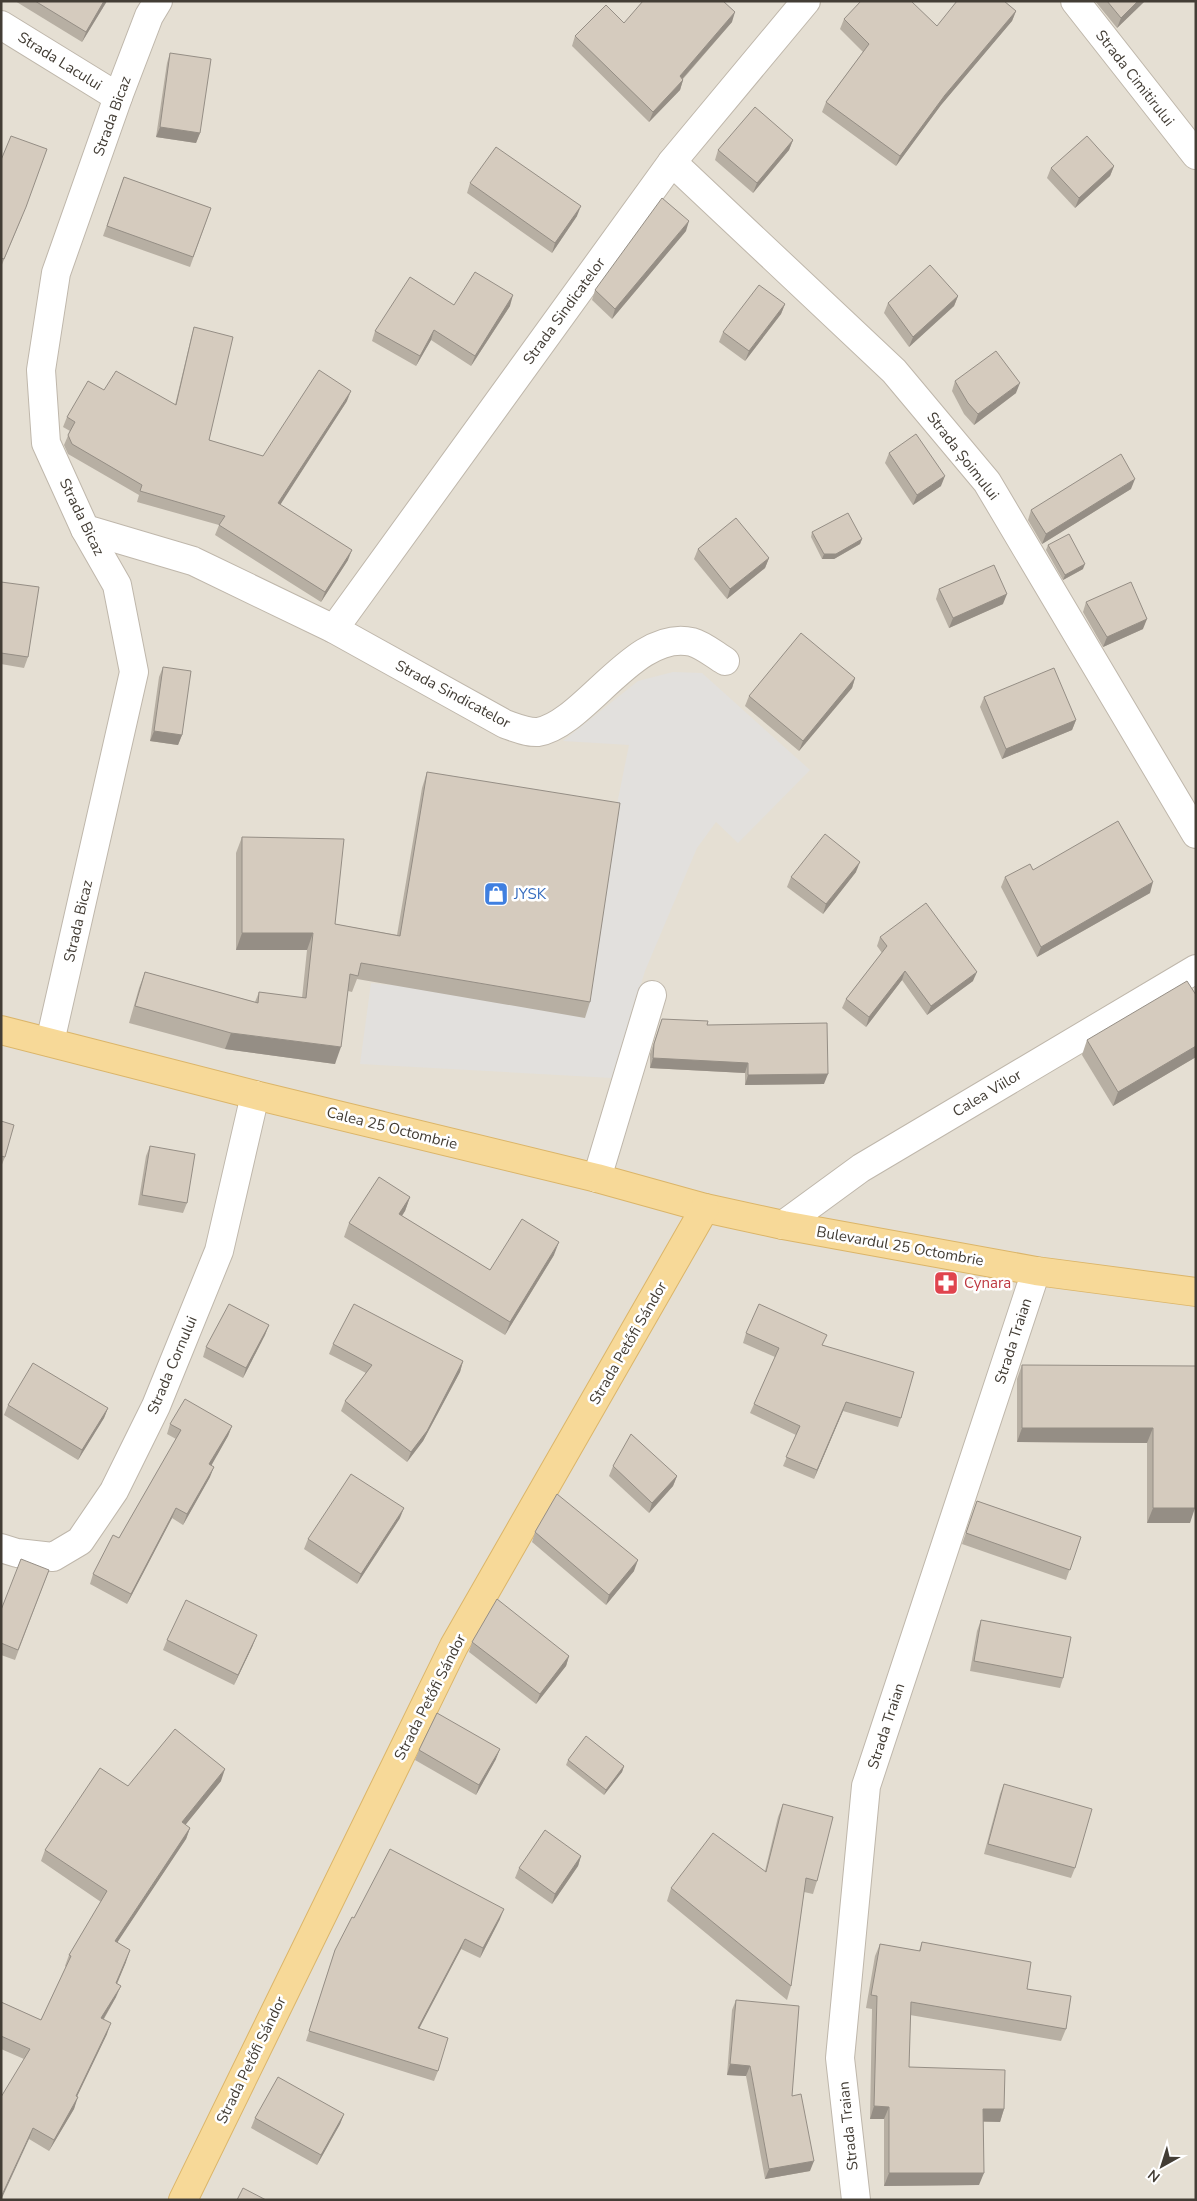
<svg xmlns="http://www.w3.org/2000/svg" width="1197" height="2201" font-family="'Nunito Sans',sans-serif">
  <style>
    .residential { fill: #e5dfd3 }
    .parking { fill: #e2e0dd }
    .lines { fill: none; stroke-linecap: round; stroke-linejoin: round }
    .minor-casing { stroke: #bfb7ab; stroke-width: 30 }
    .major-casing { stroke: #dbb569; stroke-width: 30 }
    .minor { stroke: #fff; stroke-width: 28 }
    .major { stroke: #f7d998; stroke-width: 28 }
    .wall { fill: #b7afa3 }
    .shaded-wall { fill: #958e85 }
    .building { fill: #d5cbbe; stroke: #958e85 }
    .labels { text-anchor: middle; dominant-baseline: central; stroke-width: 5; stroke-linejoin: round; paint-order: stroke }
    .street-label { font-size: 15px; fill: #433d35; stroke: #fff }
    .shop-label { font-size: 15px; fill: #366cbe; stroke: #fff; text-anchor: start }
    .health-label { font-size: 15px; fill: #be3a42; stroke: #fff; text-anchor: start }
  </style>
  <rect width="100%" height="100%" fill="#f1ede5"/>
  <rect class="residential" x="1" y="1" width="1195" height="2199"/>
  <path class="parking" d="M 673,672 L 702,673 L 810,770 L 738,843 L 716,822 L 697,848 L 645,971 L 612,1078 L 360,1064 L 371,983 L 389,985 L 614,819 L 629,745 L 563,741 L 638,681 Z"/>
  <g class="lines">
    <defs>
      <g id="minor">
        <path d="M 1075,1 L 1196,155"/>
        <path d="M 1,25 L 118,97"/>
        <path d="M 672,162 L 894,371 L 987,482 L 1196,834"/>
        <path d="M 85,529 L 193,561 L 334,629 L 505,724 C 514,727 528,733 538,732 C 585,724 635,628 692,642 C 703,645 715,655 725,661"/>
        <path d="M 334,629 L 672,162 L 806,1"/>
        <path d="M 50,1042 L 134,672 L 117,585 L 85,529 L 46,443 L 41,370 L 56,273 L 118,97 L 149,16 L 158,1"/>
        <path d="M 597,1178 L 652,995"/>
        <path d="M 783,1225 L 861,1168 L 1196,969"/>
        <path d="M 1,1548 L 17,1553 L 53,1557 L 80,1541 L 114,1491 L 156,1406 L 219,1251 L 255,1095"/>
        <path d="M 856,2200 L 840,2058 L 866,1786 L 1036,1271"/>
      </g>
      <g id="major">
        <path d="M 1,1030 L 255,1095 L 597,1178 L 705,1208 L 783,1225 L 1036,1271 L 1196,1292"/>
        <path d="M 183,2200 L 454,1646 L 705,1208"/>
      </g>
    </defs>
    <use href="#minor" class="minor-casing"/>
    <use href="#major" class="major-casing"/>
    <use href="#minor" class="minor"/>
    <use href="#major" class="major"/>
  </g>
  <g class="wall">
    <path d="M 15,1 L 107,1 L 82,42 Z"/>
    <path d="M 1095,1 L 1145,1 L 1117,28 Z"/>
    <path d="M 1016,11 L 1012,21 L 941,105 L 896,166 L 822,112 L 826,102 L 863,52 L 840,29 L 844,19 L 937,26 Z"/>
    <path d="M 732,22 L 683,79 L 683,80 L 680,90 L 649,122 L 572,46 L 575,36 Z"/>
    <path d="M 170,53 L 200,133 L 196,143 L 156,137 L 167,63 Z"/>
    <path d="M 793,140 L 789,150 L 753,193 L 715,160 L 718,150 Z"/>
    <path d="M 1,160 L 22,217 L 1,267 Z"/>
    <path d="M 1114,166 L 1110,176 L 1075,208 L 1047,178 L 1051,168 Z"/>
    <path d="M 124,177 L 211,208 L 190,267 L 103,236 Z"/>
    <path d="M 470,183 L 577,216 L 552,253 L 467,193 Z"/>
    <path d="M 686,231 L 612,319 L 592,300 L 595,290 Z"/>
    <path d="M 958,296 L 954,306 L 909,347 L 884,313 L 888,303 Z"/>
    <path d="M 785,304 L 781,314 L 745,361 L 719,342 L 723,332 Z"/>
    <path d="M 454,305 L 510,306 L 471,366 L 431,340 L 416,366 L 372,341 L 375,331 Z"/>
    <path d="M 194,327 L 209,440 L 263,456 L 347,401 L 280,504 L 348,560 L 321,602 L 215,535 L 219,525 L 137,502 L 139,495 L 68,454 L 64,445 L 70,431 L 63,427 L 67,417 L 175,405 L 191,338 Z"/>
    <path d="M 955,381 L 1016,393 L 974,425 L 964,414 L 952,391 Z"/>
    <path d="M 889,453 L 941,486 L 913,505 L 885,463 Z"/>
    <path d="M 1131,489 L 1042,544 L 1028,520 L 1031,510 Z"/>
    <path d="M 812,532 L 862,539 L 860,544 L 834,559 L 822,559 L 811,537 Z"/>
    <path d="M 1048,545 L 1083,569 L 1063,580 L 1046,550 Z"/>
    <path d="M 698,549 L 769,558 L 765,568 L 727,599 L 694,559 Z"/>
    <path d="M 1,582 L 28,657 L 24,668 L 1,664 Z"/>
    <path d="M 939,589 L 1003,604 L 949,628 L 936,599 Z"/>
    <path d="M 1086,602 L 1143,629 L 1103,647 L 1083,612 Z"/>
    <path d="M 163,667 L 182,735 L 178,745 L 150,741 L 159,677 Z"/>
    <path d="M 855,678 L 852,688 L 799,751 L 745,706 L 749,696 Z"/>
    <path d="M 984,697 L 1076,720 L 1072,730 L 1002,759 L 980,707 Z"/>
    <path d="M 427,772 L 590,1002 L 585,1018 L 357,979 L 352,992 L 348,991 L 335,1064 L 225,1049 L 129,1023 L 139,988 L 145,972 L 255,1002 L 259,992 L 302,998 L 307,950 L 236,950 L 236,853 L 242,837 L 335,924 L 397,935 L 422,788 Z"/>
    <path d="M 1033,870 L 1150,893 L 1037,957 L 1001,887 L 1005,877 Z"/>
    <path d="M 856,872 L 823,914 L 787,887 L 791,877 Z"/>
    <path d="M 880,937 L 973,981 L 927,1015 L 902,980 L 866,1027 L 842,1008 L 846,999 L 882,953 L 877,946 Z"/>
    <path d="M 1196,995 L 1196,1057 L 1113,1106 L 1082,1055 L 1087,1040 Z"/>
    <path d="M 662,1019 L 707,1025 L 824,1084 L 745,1085 L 745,1073 L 650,1068 L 650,1054 Z"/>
    <path d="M 1,1121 L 5,1157 L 1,1167 Z"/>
    <path d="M 150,1146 L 187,1203 L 183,1213 L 138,1205 L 146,1156 Z"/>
    <path d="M 410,1197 L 405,1211 L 402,1216 L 490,1270 L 554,1255 L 505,1335 L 344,1237 L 349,1223 Z"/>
    <path d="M 269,1325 L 265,1335 L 243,1378 L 203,1357 L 206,1347 Z"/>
    <path d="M 746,1333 L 823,1345 L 901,1418 L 898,1427 L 843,1411 L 814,1479 L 783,1466 L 796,1435 L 750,1413 L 754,1404 L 775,1357 L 743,1343 Z"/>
    <path d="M 333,1344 L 463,1361 L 460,1372 L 423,1441 L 407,1462 L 341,1411 L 345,1401 L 366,1373 L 329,1354 Z"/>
    <path d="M 1022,1365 L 1195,1411 L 1190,1523 L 1147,1523 L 1147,1443 L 1017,1442 L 1017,1379 Z"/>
    <path d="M 8,1405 L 108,1408 L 104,1418 L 78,1460 L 4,1415 Z"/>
    <path d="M 170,1424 L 232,1426 L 228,1436 L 211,1465 L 210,1477 L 183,1525 L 172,1518 L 127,1604 L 90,1584 L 93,1574 L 119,1538 L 176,1439 L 167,1434 Z"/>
    <path d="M 613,1466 L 677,1476 L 673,1486 L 649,1513 L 609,1476 Z"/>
    <path d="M 977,1501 L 1081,1537 L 1066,1580 L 962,1544 Z"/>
    <path d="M 400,1518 L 357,1584 L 304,1549 L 308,1539 Z"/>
    <path d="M 535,1532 L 634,1571 L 606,1605 L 532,1542 Z"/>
    <path d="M 49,1570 L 15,1660 L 1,1655 L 1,1610 Z"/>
    <path d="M 981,1620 L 1063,1678 L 1060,1688 L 970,1671 L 977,1631 Z"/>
    <path d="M 167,1640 L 253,1645 L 234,1685 L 163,1650 Z"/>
    <path d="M 472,1642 L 569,1656 L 566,1666 L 536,1704 L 469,1652 Z"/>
    <path d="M 419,1750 L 496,1759 L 476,1795 L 415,1760 Z"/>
    <path d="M 568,1760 L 624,1766 L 622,1772 L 604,1795 L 566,1765 Z"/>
    <path d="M 221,1781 L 185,1825 L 190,1828 L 186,1839 L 117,1942 L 126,1962 L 117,1984 L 116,1997 L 104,2019 L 107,2034 L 77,2096 L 74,2109 L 49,2151 L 29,2139 L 24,2059 L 1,2049 L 1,2002 L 41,2020 L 66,1967 L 65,1966 L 69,1955 L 101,1902 L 41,1861 L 45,1850 L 128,1786 Z"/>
    <path d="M 1004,1784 L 1075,1868 L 1071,1878 L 984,1854 L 1000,1794 Z"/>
    <path d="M 783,1804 L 817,1881 L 813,1894 L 804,1892 L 791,1986 L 787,2000 L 667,1901 L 671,1888 L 765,1871 L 778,1817 Z"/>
    <path d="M 581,1856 L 578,1866 L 552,1904 L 515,1878 L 519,1868 Z"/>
    <path d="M 354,1918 L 500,1919 L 480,1958 L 461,1949 L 419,2029 L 438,2071 L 434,2081 L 306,2041 L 335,1950 Z"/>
    <path d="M 922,1942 L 1027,1989 L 1066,2029 L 1061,2041 L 910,2015 L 909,2067 L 1004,2109 L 1000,2122 L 983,2122 L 979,2185 L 884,2186 L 884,2119 L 870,2119 L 872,2009 L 866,2008 L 875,1956 L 880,1944 L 919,1951 Z"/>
    <path d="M 736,2000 L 792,2096 L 810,2171 L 765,2179 L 746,2076 L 727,2075 L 732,2010 Z"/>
    <path d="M 344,2114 L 340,2124 L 317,2165 L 251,2128 L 255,2118 Z"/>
  </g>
  <g class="shaded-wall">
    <path d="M 104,1 L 107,1 L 82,42 L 86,32 Z"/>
    <path d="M 1138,1 L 1145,1 L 1117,28 L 1121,18 Z"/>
    <path d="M 1016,11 L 1012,21 L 941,105 L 896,166 L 900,156 L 945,95 Z"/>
    <path d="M 735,12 L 732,22 L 676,86 L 680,76 Z"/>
    <path d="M 683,80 L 680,90 L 649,122 L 653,112 Z"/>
    <path d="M 160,127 L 200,133 L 196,143 L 156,137 Z"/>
    <path d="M 793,140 L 789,150 L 753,193 L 757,183 Z"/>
    <path d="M 1114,166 L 1110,176 L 1075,208 L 1079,198 Z"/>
    <path d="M 581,206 L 577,216 L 552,253 L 555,243 Z"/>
    <path d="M 689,221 L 686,231 L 612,319 L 615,309 Z"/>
    <path d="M 513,295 L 510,306 L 471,366 L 475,356 Z"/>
    <path d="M 958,296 L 954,306 L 909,347 L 913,337 Z"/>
    <path d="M 785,304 L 781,314 L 745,361 L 749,351 Z"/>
    <path d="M 434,330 L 431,340 L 416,366 L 420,356 Z"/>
    <path d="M 1020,383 L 1016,393 L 974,425 L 978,414 Z"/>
    <path d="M 351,391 L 347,401 L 275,513 L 278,503 Z"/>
    <path d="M 945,476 L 941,486 L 913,505 L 917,495 Z"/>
    <path d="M 1135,479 L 1131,489 L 1042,544 L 1046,534 Z"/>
    <path d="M 862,539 L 860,544 L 834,559 L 822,559 L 824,554 Z"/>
    <path d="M 352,550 L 348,560 L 321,602 L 325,592 Z"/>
    <path d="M 769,558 L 765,568 L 727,599 L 730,589 Z"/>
    <path d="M 1085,564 L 1083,569 L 1063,580 L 1065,575 Z"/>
    <path d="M 1007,594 L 1003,604 L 949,628 L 953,618 Z"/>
    <path d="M 1147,619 L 1143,629 L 1103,647 L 1107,637 Z"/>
    <path d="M 855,678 L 852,688 L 799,751 L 803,741 Z"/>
    <path d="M 1076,720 L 1072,730 L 1002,759 L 1006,749 Z"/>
    <path d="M 154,731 L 182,735 L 178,745 L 150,741 Z"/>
    <path d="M 860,862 L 856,872 L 823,914 L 826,904 Z"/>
    <path d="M 1153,882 L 1150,893 L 1037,957 L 1041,947 Z"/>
    <path d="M 242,933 L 313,933 L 307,950 L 236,950 Z"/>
    <path d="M 905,971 L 902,980 L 866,1027 L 869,1017 Z"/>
    <path d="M 977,972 L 973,981 L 927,1015 L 931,1006 Z"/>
    <path d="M 231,1033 L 341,1047 L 335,1064 L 225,1049 Z"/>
    <path d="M 1196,1046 L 1196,1057 L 1113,1106 L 1118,1092 Z"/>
    <path d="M 653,1058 L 748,1063 L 745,1073 L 650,1068 Z"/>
    <path d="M 828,1074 L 824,1084 L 745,1085 L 748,1075 Z"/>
    <path d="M 410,1197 L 405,1211 L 394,1227 L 399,1214 Z"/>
    <path d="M 559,1242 L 554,1255 L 505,1335 L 510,1322 Z"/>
    <path d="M 269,1325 L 265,1335 L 243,1378 L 246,1368 Z"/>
    <path d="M 463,1361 L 460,1372 L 423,1441 L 407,1462 L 411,1452 Z"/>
    <path d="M 846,1402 L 843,1411 L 814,1479 L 817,1470 Z"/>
    <path d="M 108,1408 L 104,1418 L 78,1460 L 82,1450 Z"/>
    <path d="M 232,1426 L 228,1436 L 206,1475 L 209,1464 Z"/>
    <path d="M 1022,1428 L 1153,1428 L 1147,1443 L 1017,1442 Z"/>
    <path d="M 214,1467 L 210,1477 L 183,1525 L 187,1514 Z"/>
    <path d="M 677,1476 L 673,1486 L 649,1513 L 652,1503 Z"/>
    <path d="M 176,1508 L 172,1518 L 127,1604 L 131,1594 Z"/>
    <path d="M 404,1508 L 400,1518 L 357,1584 L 361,1574 Z"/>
    <path d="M 1153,1508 L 1195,1508 L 1190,1523 L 1147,1523 Z"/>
    <path d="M 638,1560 L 634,1571 L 606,1605 L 609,1595 Z"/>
    <path d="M 257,1635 L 253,1645 L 234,1685 L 238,1675 Z"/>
    <path d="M 569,1656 L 566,1666 L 536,1704 L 540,1694 Z"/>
    <path d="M 500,1749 L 496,1759 L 476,1795 L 479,1785 Z"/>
    <path d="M 624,1766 L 622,1772 L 604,1795 L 606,1790 Z"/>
    <path d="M 225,1769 L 221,1781 L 178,1834 L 182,1822 Z"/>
    <path d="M 190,1828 L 186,1839 L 111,1952 L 115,1941 Z"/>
    <path d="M 581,1856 L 578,1866 L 552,1904 L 555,1894 Z"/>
    <path d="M 504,1909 L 500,1919 L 480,1958 L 483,1948 Z"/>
    <path d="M 465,1939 L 461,1949 L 414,2038 L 418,2028 Z"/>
    <path d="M 130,1950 L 126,1962 L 112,1995 L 116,1983 Z"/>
    <path d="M 121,1986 L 116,1997 L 97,2030 L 101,2018 Z"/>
    <path d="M 111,2023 L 107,2034 L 72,2107 L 76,2096 Z"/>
    <path d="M 730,2064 L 750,2066 L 746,2076 L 727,2075 Z"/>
    <path d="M 78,2097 L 74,2109 L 49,2151 L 54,2140 Z"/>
    <path d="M 874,2106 L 889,2107 L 884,2119 L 870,2119 Z"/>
    <path d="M 983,2109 L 1004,2109 L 1000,2122 L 978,2121 Z"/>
    <path d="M 344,2114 L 340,2124 L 317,2165 L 321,2155 Z"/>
    <path d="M 33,2128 L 29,2139 L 1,2200 L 1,2197 Z"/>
    <path d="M 814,2161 L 810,2171 L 765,2179 L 769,2169 Z"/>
    <path d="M 889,2173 L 984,2173 L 979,2185 L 884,2186 Z"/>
  </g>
  <g class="building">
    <path d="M 35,1 L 104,1 L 86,32 Z"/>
    <path d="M 643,1 L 723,1 L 735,12 L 680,76 L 683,80 L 653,112 L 575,36 L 606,5 L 624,23 Z"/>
    <path d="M 861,1 L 911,1 L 937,26 L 957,1 L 1004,1 L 1016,11 L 945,95 L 900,156 L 826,102 L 869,44 L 844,19 Z"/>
    <path d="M 1107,1 L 1138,1 L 1121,18 Z"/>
    <path d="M 170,53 L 211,59 L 200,133 L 160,127 Z"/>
    <path d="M 755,107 L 793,140 L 757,183 L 718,150 Z"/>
    <path d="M 11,136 L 47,149 L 26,207 L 4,259 L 1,258 L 1,160 Z"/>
    <path d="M 1087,136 L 1114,166 L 1079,198 L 1051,168 Z"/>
    <path d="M 496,147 L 581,206 L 555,243 L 470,183 Z"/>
    <path d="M 124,177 L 211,208 L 193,257 L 107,226 Z"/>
    <path d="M 662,198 L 689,221 L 615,309 L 595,290 Z"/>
    <path d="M 930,265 L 958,296 L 913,337 L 888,303 Z"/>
    <path d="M 475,272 L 513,295 L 475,356 L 434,330 L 420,356 L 375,331 L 410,277 L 454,305 Z"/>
    <path d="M 759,285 L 785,304 L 749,351 L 723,332 Z"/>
    <path d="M 194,327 L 233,337 L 209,440 L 263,456 L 319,370 L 351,391 L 278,503 L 352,550 L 325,592 L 219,525 L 225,516 L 140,491 L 142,485 L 72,444 L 68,435 L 75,422 L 67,417 L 88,381 L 104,390 L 116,371 L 176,405 Z"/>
    <path d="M 996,351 L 1020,383 L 978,414 L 968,403 L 955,381 Z"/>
    <path d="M 916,434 L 945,476 L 917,495 L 889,453 Z"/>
    <path d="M 1121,454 L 1135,479 L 1046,534 L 1031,510 Z"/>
    <path d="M 848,513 L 862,539 L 836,554 L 824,554 L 812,532 Z"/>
    <path d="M 736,518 L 769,558 L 730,589 L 698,549 Z"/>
    <path d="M 1069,534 L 1085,564 L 1065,575 L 1048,545 Z"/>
    <path d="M 994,565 L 1007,594 L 953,618 L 939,589 Z"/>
    <path d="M 1,582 L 39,587 L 28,657 L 1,653 Z"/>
    <path d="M 1131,582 L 1147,619 L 1107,637 L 1086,602 Z"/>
    <path d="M 801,633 L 855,678 L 803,741 L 749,696 Z"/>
    <path d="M 163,667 L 191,671 L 182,735 L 154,731 Z"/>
    <path d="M 1054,668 L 1076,720 L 1006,749 L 984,697 Z"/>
    <path d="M 427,772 L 620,803 L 590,1002 L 361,963 L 358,976 L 350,974 L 341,1047 L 231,1033 L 135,1006 L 145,972 L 258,1003 L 259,992 L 306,998 L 313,933 L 242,933 L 242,837 L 344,839 L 335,924 L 400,936 Z"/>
    <path d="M 1118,821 L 1153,882 L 1041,947 L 1005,877 L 1030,864 L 1033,870 Z"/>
    <path d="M 825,834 L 860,862 L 826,904 L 791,877 Z"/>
    <path d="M 926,903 L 977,972 L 931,1006 L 905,971 L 869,1017 L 846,999 L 887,946 L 880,937 Z"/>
    <path d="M 1187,981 L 1196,995 L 1196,1046 L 1118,1092 L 1087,1040 Z"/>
    <path d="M 662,1019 L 708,1021 L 707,1025 L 827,1023 L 828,1074 L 748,1075 L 748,1063 L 653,1058 L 654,1044 Z"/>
    <path d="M 1,1121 L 14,1125 L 5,1157 L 1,1156 Z"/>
    <path d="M 150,1146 L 195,1154 L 187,1203 L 142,1195 Z"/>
    <path d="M 379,1177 L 410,1197 L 399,1214 L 490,1270 L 522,1219 L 559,1242 L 510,1322 L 349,1223 Z"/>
    <path d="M 229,1304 L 269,1325 L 246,1368 L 206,1347 Z"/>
    <path d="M 354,1304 L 463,1361 L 427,1431 L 411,1452 L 345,1401 L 372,1365 L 333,1344 Z"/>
    <path d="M 759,1304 L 827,1335 L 822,1345 L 914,1372 L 901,1418 L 846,1402 L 817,1470 L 786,1457 L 800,1426 L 754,1404 L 779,1348 L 746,1333 Z"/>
    <path d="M 33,1363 L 108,1408 L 82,1450 L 8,1405 Z"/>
    <path d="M 1022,1365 L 1196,1366 L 1195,1508 L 1153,1508 L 1153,1428 L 1022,1428 Z"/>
    <path d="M 185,1399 L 232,1426 L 209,1464 L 214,1467 L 187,1514 L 176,1508 L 131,1594 L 93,1574 L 113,1535 L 119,1538 L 181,1430 L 170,1424 Z"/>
    <path d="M 631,1434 L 677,1476 L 652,1503 L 613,1466 Z"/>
    <path d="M 351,1474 L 404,1508 L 361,1574 L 308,1539 Z"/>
    <path d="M 557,1494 L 638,1560 L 609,1595 L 535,1532 Z"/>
    <path d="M 977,1501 L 1081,1537 L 1070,1570 L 966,1533 Z"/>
    <path d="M 21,1559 L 49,1570 L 18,1650 L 1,1643 L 1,1610 Z"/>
    <path d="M 497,1599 L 569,1656 L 540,1694 L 472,1642 Z"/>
    <path d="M 186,1600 L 257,1635 L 238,1675 L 167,1640 Z"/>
    <path d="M 981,1620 L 1071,1637 L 1063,1678 L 974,1661 Z"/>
    <path d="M 437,1713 L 500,1749 L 479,1785 L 419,1750 Z"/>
    <path d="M 175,1729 L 225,1769 L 182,1822 L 190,1828 L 115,1941 L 130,1950 L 116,1983 L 121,1986 L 101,2018 L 111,2023 L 76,2096 L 78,2097 L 54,2140 L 33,2128 L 1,2197 L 1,2097 L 30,2049 L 1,2036 L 1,2002 L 41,2020 L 71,1956 L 69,1955 L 107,1891 L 45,1850 L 100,1768 L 128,1786 Z"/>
    <path d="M 586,1736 L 624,1766 L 606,1790 L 568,1760 Z"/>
    <path d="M 1004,1784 L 1092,1809 L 1075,1868 L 988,1844 Z"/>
    <path d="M 783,1804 L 833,1817 L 817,1881 L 806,1878 L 791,1986 L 671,1888 L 713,1833 L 766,1872 Z"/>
    <path d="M 545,1830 L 581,1856 L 555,1894 L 519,1868 Z"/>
    <path d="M 390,1849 L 504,1909 L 483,1948 L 465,1939 L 418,2028 L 448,2038 L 438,2071 L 309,2031 L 335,1950 L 352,1917 L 354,1918 Z"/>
    <path d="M 922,1942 L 1031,1962 L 1027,1989 L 1071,1996 L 1066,2029 L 911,2002 L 909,2067 L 1005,2070 L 1004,2109 L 983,2109 L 984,2173 L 889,2173 L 889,2107 L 874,2106 L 877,1996 L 871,1995 L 880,1944 L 920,1951 Z"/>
    <path d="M 736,2000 L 799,2006 L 792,2096 L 801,2094 L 814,2161 L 769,2169 L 750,2066 L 730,2064 Z"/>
    <path d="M 278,2077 L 344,2114 L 321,2155 L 255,2118 Z"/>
    <path d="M 243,2188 L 266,2200 L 237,2200 Z"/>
  </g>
  <defs>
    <symbol id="shop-square" viewBox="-11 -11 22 22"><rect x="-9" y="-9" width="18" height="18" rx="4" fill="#3f7fe0" stroke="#fff"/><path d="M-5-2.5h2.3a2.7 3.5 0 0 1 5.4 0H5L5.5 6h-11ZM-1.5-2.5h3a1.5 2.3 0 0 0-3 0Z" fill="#fff"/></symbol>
    <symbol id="pharmacy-square" viewBox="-11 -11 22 22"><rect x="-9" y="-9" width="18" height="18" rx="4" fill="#e0444e" stroke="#fff"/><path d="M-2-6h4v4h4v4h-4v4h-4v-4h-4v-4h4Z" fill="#fff"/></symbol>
  </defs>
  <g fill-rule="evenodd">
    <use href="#shop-square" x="482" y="880" width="28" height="28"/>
    <use href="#pharmacy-square" x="932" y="1269" width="28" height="28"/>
  </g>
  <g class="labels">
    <g class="street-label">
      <text transform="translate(60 61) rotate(32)">Strada Lacului</text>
      <text transform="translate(1135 78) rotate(52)">Strada Cimitirului</text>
      <text transform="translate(112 116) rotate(-70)">Strada Bicaz</text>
      <text transform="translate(564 311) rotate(-54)">Strada Sindicatelor</text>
      <text transform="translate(963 456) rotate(52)">Strada Șoimului</text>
      <text transform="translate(82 517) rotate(64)">Strada Bicaz</text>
      <text transform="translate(453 694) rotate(28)">Strada Sindicatelor</text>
      <text transform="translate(78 921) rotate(-77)">Strada Bicaz</text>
      <text transform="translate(987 1093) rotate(-31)">Calea Viilor</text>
      <text transform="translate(392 1128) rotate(14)">Calea 25 Octombrie</text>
      <text transform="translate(900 1246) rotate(10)">Bulevardul 25 Octombrie</text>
      <text transform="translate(1013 1341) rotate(-72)">Strada Traian</text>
      <text transform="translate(628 1343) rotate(-60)">Strada Petőfi Sándor</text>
      <text transform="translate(172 1365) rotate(-67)">Strada Cornului</text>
      <text transform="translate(430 1697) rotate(-63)">Strada Petőfi Sándor</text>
      <text transform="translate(886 1726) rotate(-72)">Strada Traian</text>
      <text transform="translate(251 2060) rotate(-64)">Strada Petőfi Sándor</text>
      <text transform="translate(848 2126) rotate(-96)">Strada Traian</text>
    </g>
    <g class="shop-label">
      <text x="514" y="894">JYSK</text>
    </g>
    <g class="health-label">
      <text x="964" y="1283">Cynara</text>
    </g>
  </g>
  <rect width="1197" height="2201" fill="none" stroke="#433d35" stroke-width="5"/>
  <g transform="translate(1162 2166) rotate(219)" stroke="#ffffff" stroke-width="4" paint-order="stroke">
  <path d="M0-4L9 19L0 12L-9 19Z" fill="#433d35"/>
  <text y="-8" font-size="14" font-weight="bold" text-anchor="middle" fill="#433d35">N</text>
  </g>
</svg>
